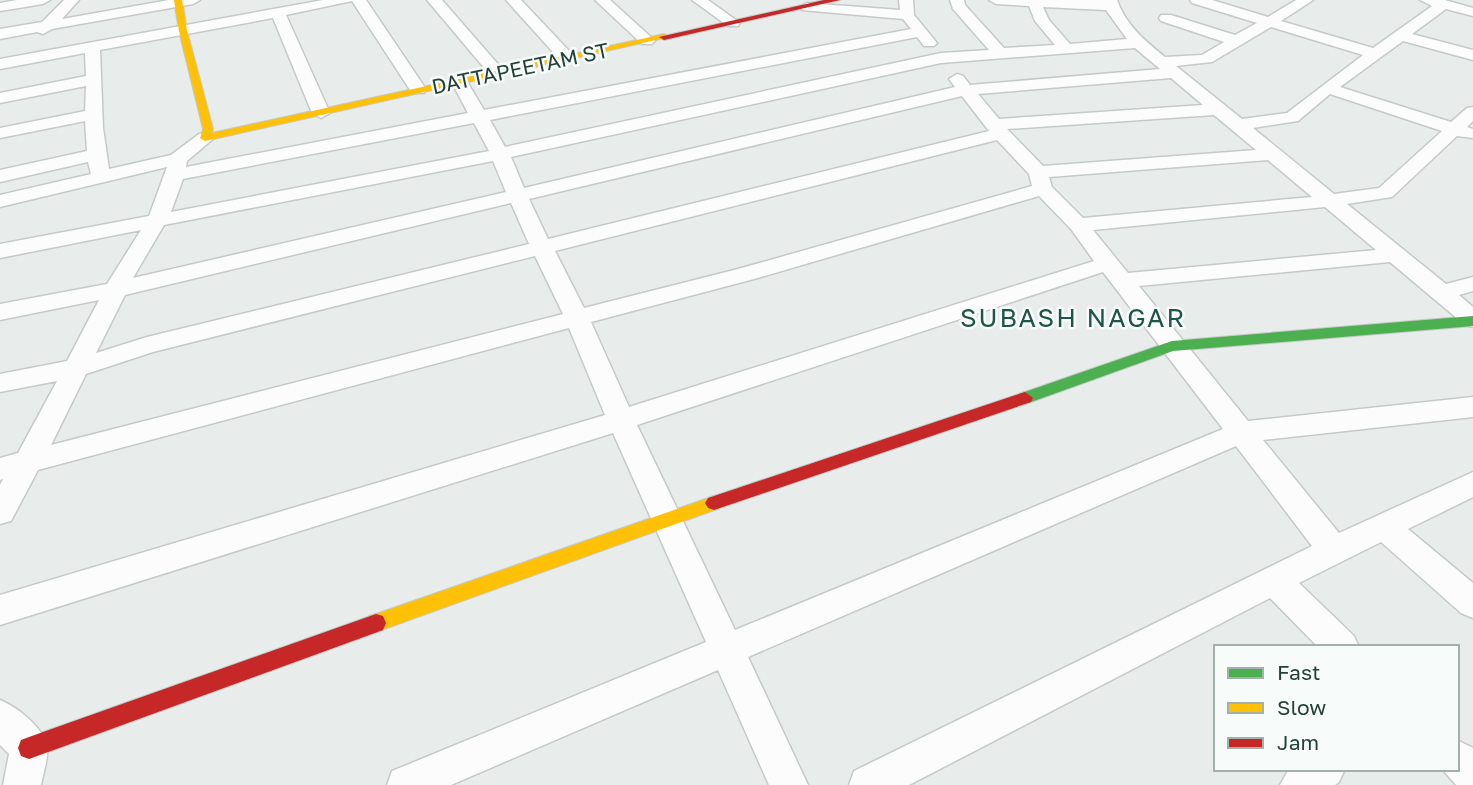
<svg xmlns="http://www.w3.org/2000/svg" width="1473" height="785" font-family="'Golos Text',sans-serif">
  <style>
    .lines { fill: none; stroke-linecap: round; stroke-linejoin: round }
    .street-casing { stroke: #c5cac8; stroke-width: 3 }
    .fast-casing { stroke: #c3cbc8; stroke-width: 2 }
    .slow-casing { stroke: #c3cbc8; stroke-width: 2 }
    .jam-casing { stroke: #c3cbc8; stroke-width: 2 }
    .street { fill: #fcfcfc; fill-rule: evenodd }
    .fast { fill: #4caf50; fill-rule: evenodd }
    .slow { fill: #ffc107; fill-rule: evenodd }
    .jam { fill: #c62828; fill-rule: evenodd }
    .labels { text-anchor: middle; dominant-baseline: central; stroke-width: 5; stroke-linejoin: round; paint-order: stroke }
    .far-street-label { font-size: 21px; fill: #24423a; stroke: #f7fbf9 }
    .neighbourhood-label { font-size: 26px; letter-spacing: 2px; fill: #1f5548; stroke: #f7fbf9 }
  </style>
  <rect width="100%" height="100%" fill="#e8edeb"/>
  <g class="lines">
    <defs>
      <g id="street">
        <path d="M 17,0 L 50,0 L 43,4 L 0,11 L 0,3 Z"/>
        <path d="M 64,0 L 79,0 L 62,19 L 169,0 L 200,0 L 193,4 L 52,29 L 43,34 L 37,32 L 0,39 L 0,29 L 42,22 Z"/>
        <path d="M 323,0 L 366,0 L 426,89 L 424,93 L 412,93 L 352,1 L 286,15 L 330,113 L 321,118 L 312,113 L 273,18 L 100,50 L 103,128 L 109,169 L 171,155 L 199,134 L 205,133 L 214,138 L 187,161 L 186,167 L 468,113 L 451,81 L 459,76 L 465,78 L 484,110 L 911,29 L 903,19 L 802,10 L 800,7 L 807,3 L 900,10 L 899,0 L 913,0 L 914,15 L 937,43 L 934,46 L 924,46 L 917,37 L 490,120 L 505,147 L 941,53 L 989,50 L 953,9 L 950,0 L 964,0 L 965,5 L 1004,48 L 1055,45 L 1035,21 L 1029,6 L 996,4 L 989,0 L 1117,0 C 1126,25 1145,41 1165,57 L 1202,55 L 1224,42 L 1161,21 L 1159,18 L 1161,15 L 1171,15 L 1235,35 L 1257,23 L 1192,3 L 1190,0 L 1212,0 L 1268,17 L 1296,0 L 1313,0 L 1281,21 L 1373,48 L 1432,6 L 1420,0 L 1445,0 L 1473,8 L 1473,16 L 1446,9 L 1412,34 L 1473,50 L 1473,60 L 1403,41 L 1340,87 L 1451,122 L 1467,108 L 1473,107 L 1473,121 L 1467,127 L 1473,129 L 1473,138 L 1457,136 L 1392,197 L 1347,204 L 1446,284 L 1473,277 L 1473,291 L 1459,295 L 1473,307 L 1473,327 L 1465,325 L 1390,262 L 1139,286 L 1248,421 L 1473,397 L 1473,417 L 1263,440 L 1339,533 L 1473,472 L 1473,497 L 1408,529 L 1473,583 L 1473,618 L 1461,613 L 1381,542 L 1299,583 L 1354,636 L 1359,647 L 1318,647 L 1270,598 L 909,785 L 849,785 L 854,771 L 1312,546 L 1236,446 L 748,657 L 808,785 L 769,785 L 718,670 L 451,785 L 387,785 L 392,771 L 706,642 L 613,433 L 0,625 L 0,595 L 605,415 L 569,328 L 38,470 L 11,521 L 0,524 L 0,485 L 3,479 L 0,480 L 0,458 L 18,453 L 57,381 L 0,392 L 0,374 L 67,361 L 99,300 L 0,320 L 0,304 L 107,284 L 141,230 L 0,258 L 0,244 L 149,216 L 167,167 L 0,207 L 0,195 L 91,174 L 88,162 L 0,182 L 0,170 L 87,151 L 85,121 L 0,138 L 0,128 L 85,111 L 86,86 L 0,103 L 0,93 L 86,76 L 85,53 L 0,69 L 0,59 ZM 1043,7 L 1106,10 L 1127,39 L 1070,44 L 1049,20 ZM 1271,27 L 1363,55 L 1287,113 L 1242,119 L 1176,66 L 1212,62 ZM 1135,48 L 1160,69 L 970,85 L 963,76 L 957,74 L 949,79 L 955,87 L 524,188 L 511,157 L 941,63 ZM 1171,78 L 1203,105 L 999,119 L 978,94 ZM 1330,94 L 1442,131 L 1379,188 L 1334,194 L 1253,128 L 1298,121 ZM 962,96 L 989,131 L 548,239 L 529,199 ZM 1214,115 L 1256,150 L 1043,166 L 1007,129 ZM 474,123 L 489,151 L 171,212 L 183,179 ZM 997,140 L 1029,174 L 1032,186 L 738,269 L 584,308 L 555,251 ZM 1268,160 L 1312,197 L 1083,218 L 1052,187 L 1049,177 ZM 493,161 L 506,192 L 133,278 L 164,225 ZM 1039,196 L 1071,229 L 1094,261 L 629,407 L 591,322 L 754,279 ZM 511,203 L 529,244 L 147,337 L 96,353 L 125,295 ZM 1325,207 L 1376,250 L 1128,273 L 1093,230 ZM 535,256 L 563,314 L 51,445 L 86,374 L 153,352 ZM 1103,272 L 1223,429 L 735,630 L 637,425 Z"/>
        <path d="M 427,0 L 442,0 L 503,70 L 505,73 L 503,76 L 491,76 Z"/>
        <path d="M 506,0 L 521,0 L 573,55 L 575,58 L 573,61 L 561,61 Z"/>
        <path d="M 595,0 L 610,0 L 652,38 L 655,41 L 652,44 L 642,44 Z"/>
        <path d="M 692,0 L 708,0 L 740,23 L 738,26 L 728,26 Z"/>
        <path d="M 0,700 C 17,707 43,727 47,746 C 49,757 43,774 41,785 L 3,785 L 9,754 L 0,745 Z"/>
        <path d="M 1457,740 L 1473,748 L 1473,785 L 1456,785 L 1442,769 L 1457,769 Z"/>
        <path d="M 1289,769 L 1345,769 L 1339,782 L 1335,785 L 1280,785 Z"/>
      </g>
      <path id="fast" d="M 1473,316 L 1473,326 L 1173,351 L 1031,402 L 1025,404 L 1017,398 L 1019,394 L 1172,341 Z"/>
      <g id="slow">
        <path d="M 174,0 L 182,0 L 187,31 L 213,129 L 212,133 L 664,34 L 669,37 L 205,141 L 200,138 L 203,129 L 179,31 Z"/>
        <path d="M 714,496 L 720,498 L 723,503 L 720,508 L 376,632 L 369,630 L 366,623 L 369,616 L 376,614 Z"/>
      </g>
      <g id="jam">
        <path d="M 824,0 L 840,0 L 664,40 L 659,37 Z"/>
        <path d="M 1025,392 L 1033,398 L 1031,402 L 714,510 L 708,508 L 705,503 L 708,498 Z"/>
        <path d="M 376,614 L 383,616 L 386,623 L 383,630 L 29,759 L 21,756 L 18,748 L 21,740 L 29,737 Z"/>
      </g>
    </defs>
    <use href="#street" class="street-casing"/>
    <use href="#fast" class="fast-casing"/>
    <use href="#slow" class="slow-casing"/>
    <use href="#jam" class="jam-casing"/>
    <use href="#street" class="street"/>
    <use href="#fast" class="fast"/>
    <use href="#slow" class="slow"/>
    <use href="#jam" class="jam"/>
  </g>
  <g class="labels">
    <g class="far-street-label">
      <text transform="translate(520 68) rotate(-12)">DATTAPEETAM ST</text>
    </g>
    <g class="neighbourhood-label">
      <text x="1073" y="317">SUBASH NAGAR</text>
    </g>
  </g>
  <rect x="1214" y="645" width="245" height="126" fill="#f7fbf9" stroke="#a3b1ad" stroke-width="2"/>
  <rect x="1228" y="668" width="35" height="10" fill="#4caf50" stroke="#a3b1ad" stroke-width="2"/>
  <text x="1277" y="680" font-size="21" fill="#24423a">Fast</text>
  <rect x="1228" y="703" width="35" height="10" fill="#ffc107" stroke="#a3b1ad" stroke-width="2"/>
  <text x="1277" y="715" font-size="21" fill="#24423a">Slow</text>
  <rect x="1228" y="738" width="35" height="10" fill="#c62828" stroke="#a3b1ad" stroke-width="2"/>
  <text x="1277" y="750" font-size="21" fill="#24423a">Jam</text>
</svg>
